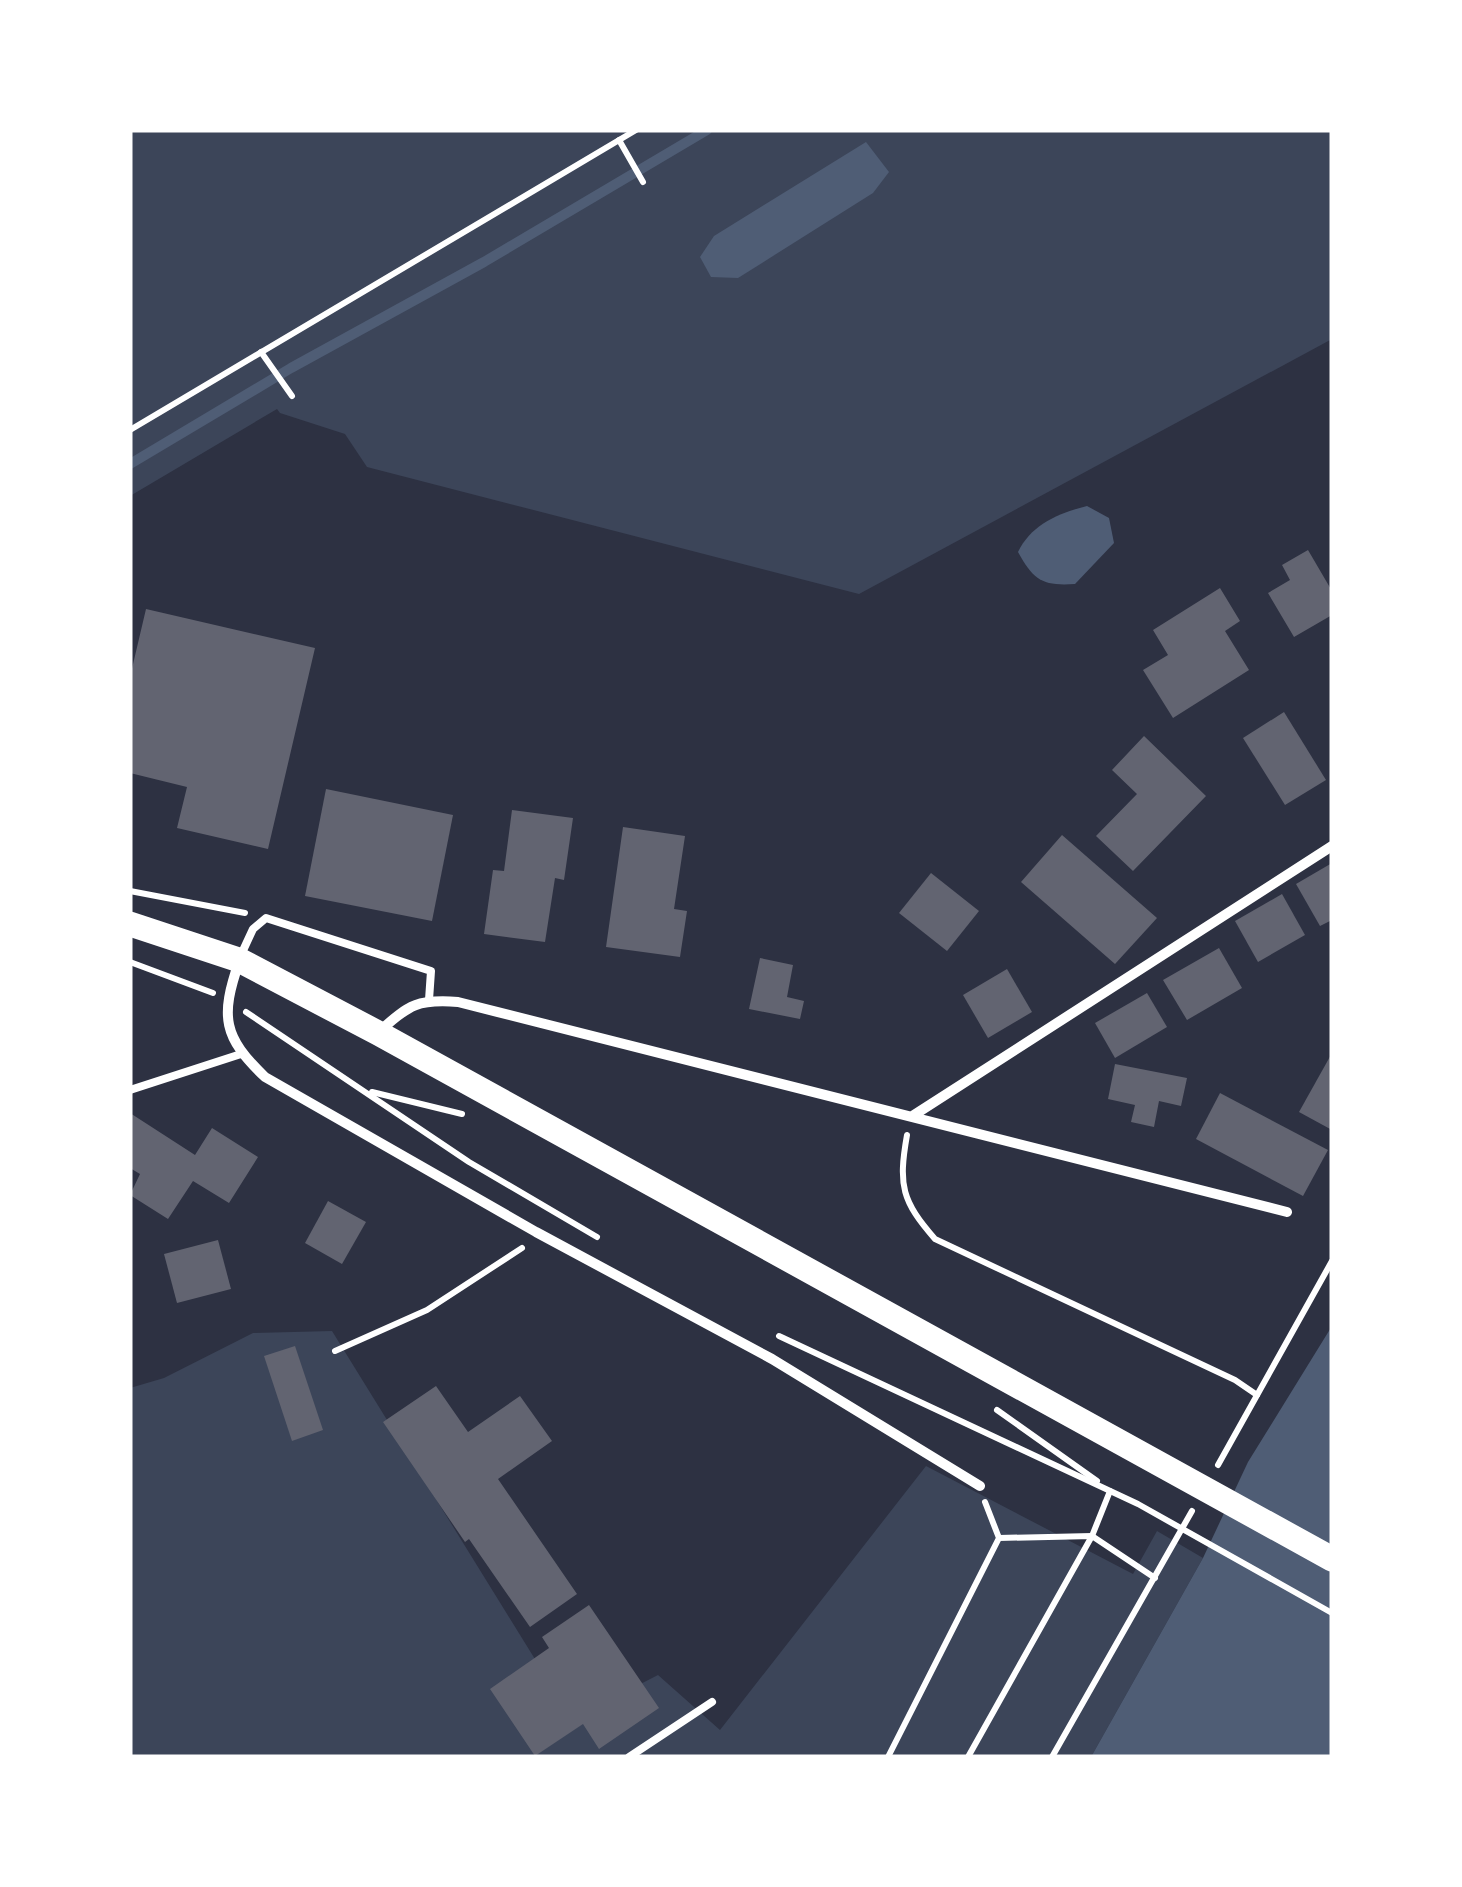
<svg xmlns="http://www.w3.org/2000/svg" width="1462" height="1887" font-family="Jost,sans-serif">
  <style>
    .green { fill: #3c4559 }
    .water { fill: #4f5d75 }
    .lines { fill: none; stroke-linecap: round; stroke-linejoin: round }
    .stream { stroke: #4f5d75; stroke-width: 10 }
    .building { fill: #626471 }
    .path { stroke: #fff; stroke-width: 6 }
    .service { stroke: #fff; stroke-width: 8 }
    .minor { stroke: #fff; stroke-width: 10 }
    .primary { stroke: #fff; stroke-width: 25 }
  </style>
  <rect width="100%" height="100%" fill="#2d3142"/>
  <g class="green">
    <path d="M 130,130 L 1332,130 L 1332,339 L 859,594 L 367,467 L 345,434 L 280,413 L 277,409 L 130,496 Z"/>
    <path d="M 332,1331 L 572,1719 L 658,1675 L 720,1730 L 926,1466 L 1133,1574 L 1157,1531 L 1203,1558 L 1091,1757 L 130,1757 L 130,1388 L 164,1378 L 253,1333 Z"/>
  </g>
  <g class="water">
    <path d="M 866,142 L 889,172 L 873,193 L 738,278 L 711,277 L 700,257 L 714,236 Z"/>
    <path d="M 1087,506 L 1109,518 L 1114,543 L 1075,584 C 1043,586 1034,581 1018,552 C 1031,525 1058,513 1087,506 Z"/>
    <path d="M 1332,1326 L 1332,1757 L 1091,1757 L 1203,1558 L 1248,1462 Z"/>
  </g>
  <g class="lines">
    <path class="stream" d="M 130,464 L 291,368 L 484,262 L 707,130"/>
  </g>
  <g class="building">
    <path d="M 1308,550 L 1332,591 L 1332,615 L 1294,637 L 1268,593 L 1290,580 L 1282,565 Z"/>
    <path d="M 1220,588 L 1240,621 L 1225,631 L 1249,670 L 1173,718 L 1143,670 L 1168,655 L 1153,630 Z"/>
    <path d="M 146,609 L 315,648 L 268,849 L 177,828 L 187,787 L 130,773 L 130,677 Z"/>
    <path d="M 1284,712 L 1326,780 L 1285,805 L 1243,738 Z"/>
    <path d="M 1144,736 L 1206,796 L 1133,871 L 1096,836 L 1137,794 L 1112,770 Z"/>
    <path d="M 326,789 L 453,815 L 432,921 L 305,896 Z"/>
    <path d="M 512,810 L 573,818 L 564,880 L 555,878 L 545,942 L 484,934 L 493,870 L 504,871 Z"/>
    <path d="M 623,827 L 685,836 L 674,909 L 687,911 L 680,957 L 606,947 Z"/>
    <path d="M 1062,835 L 1157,918 L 1115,964 L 1021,882 Z"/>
    <path d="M 1332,863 L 1332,920 L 1320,926 L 1296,884 Z"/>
    <path d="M 931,873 L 979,911 L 947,951 L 899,913 Z"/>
    <path d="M 1282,894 L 1305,935 L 1258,962 L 1235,921 Z"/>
    <path d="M 1219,948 L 1242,988 L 1187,1020 L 1163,980 Z"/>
    <path d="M 760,958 L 793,965 L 787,997 L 804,1001 L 800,1019 L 749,1009 Z"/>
    <path d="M 1007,969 L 1032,1012 L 988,1038 L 963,995 Z"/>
    <path d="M 1147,993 L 1167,1027 L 1115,1058 L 1095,1023 Z"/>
    <path d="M 1332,1053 L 1332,1130 L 1299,1112 Z"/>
    <path d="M 1115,1064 L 1187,1078 L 1181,1106 L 1159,1101 L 1154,1127 L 1131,1122 L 1135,1105 L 1108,1099 Z"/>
    <path d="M 1220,1093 L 1328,1150 L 1303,1196 L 1196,1139 Z"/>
    <path d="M 130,1113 L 195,1155 L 212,1128 L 258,1157 L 229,1203 L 193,1181 L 168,1219 L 130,1195 L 140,1174 L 130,1168 Z"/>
    <path d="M 328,1201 L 366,1222 L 342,1264 L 305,1243 Z"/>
    <path d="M 218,1240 L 231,1289 L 177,1303 L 164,1254 Z"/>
    <path d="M 295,1346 L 323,1430 L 292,1441 L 264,1356 Z"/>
    <path d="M 436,1386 L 468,1432 L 520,1396 L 552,1441 L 498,1479 L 577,1594 L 530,1627 L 469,1539 L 465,1542 L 383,1422 Z"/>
    <path d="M 589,1605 L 659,1708 L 599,1749 L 583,1724 L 535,1756 L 490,1689 L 549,1648 L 542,1637 Z"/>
  </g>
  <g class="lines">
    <g class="path">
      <path d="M 619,140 L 643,182"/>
      <path d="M 261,352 L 292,396"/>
      <path d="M 130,430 L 636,130"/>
      <path d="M 130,891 L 245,913"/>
      <path d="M 130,962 L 213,993"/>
      <path d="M 246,1012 L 469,1162 L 597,1237"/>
      <path d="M 372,1092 L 462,1114"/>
      <path d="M 907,1135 C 898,1186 902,1201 935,1239 L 1235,1380 L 1257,1395"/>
      <path d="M 779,1336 L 1138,1504 L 1332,1613"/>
      <path d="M 335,1351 L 427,1310 L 522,1248"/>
      <path d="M 997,1410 L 1097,1481"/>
      <path d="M 1218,1465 L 1332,1261"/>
      <path d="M 999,1538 L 1092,1536 L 1155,1578"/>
      <path d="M 888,1757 L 999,1538 L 985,1502"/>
      <path d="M 968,1757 L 1092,1536 L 1110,1491"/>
      <path d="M 1052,1757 L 1192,1511"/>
    </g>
    <g class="service">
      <path d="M 240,957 L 253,929 L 266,918 L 431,971 L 429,1000"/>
      <path d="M 130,1090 L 241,1054"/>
      <path d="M 629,1757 L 712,1702"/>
    </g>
    <g class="minor">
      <path d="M 239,962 C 220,1017 223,1037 265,1077 L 536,1232 L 772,1359 L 980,1486"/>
      <path d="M 380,1031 C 409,1004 419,999 458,1002 L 1287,1212"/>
      <path d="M 914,1115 L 1332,846"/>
    </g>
    <path class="primary" d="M 130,924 L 239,960 L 378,1033 L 1332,1559"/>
  </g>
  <rect width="1462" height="1887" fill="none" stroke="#ffffff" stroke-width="265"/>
</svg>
